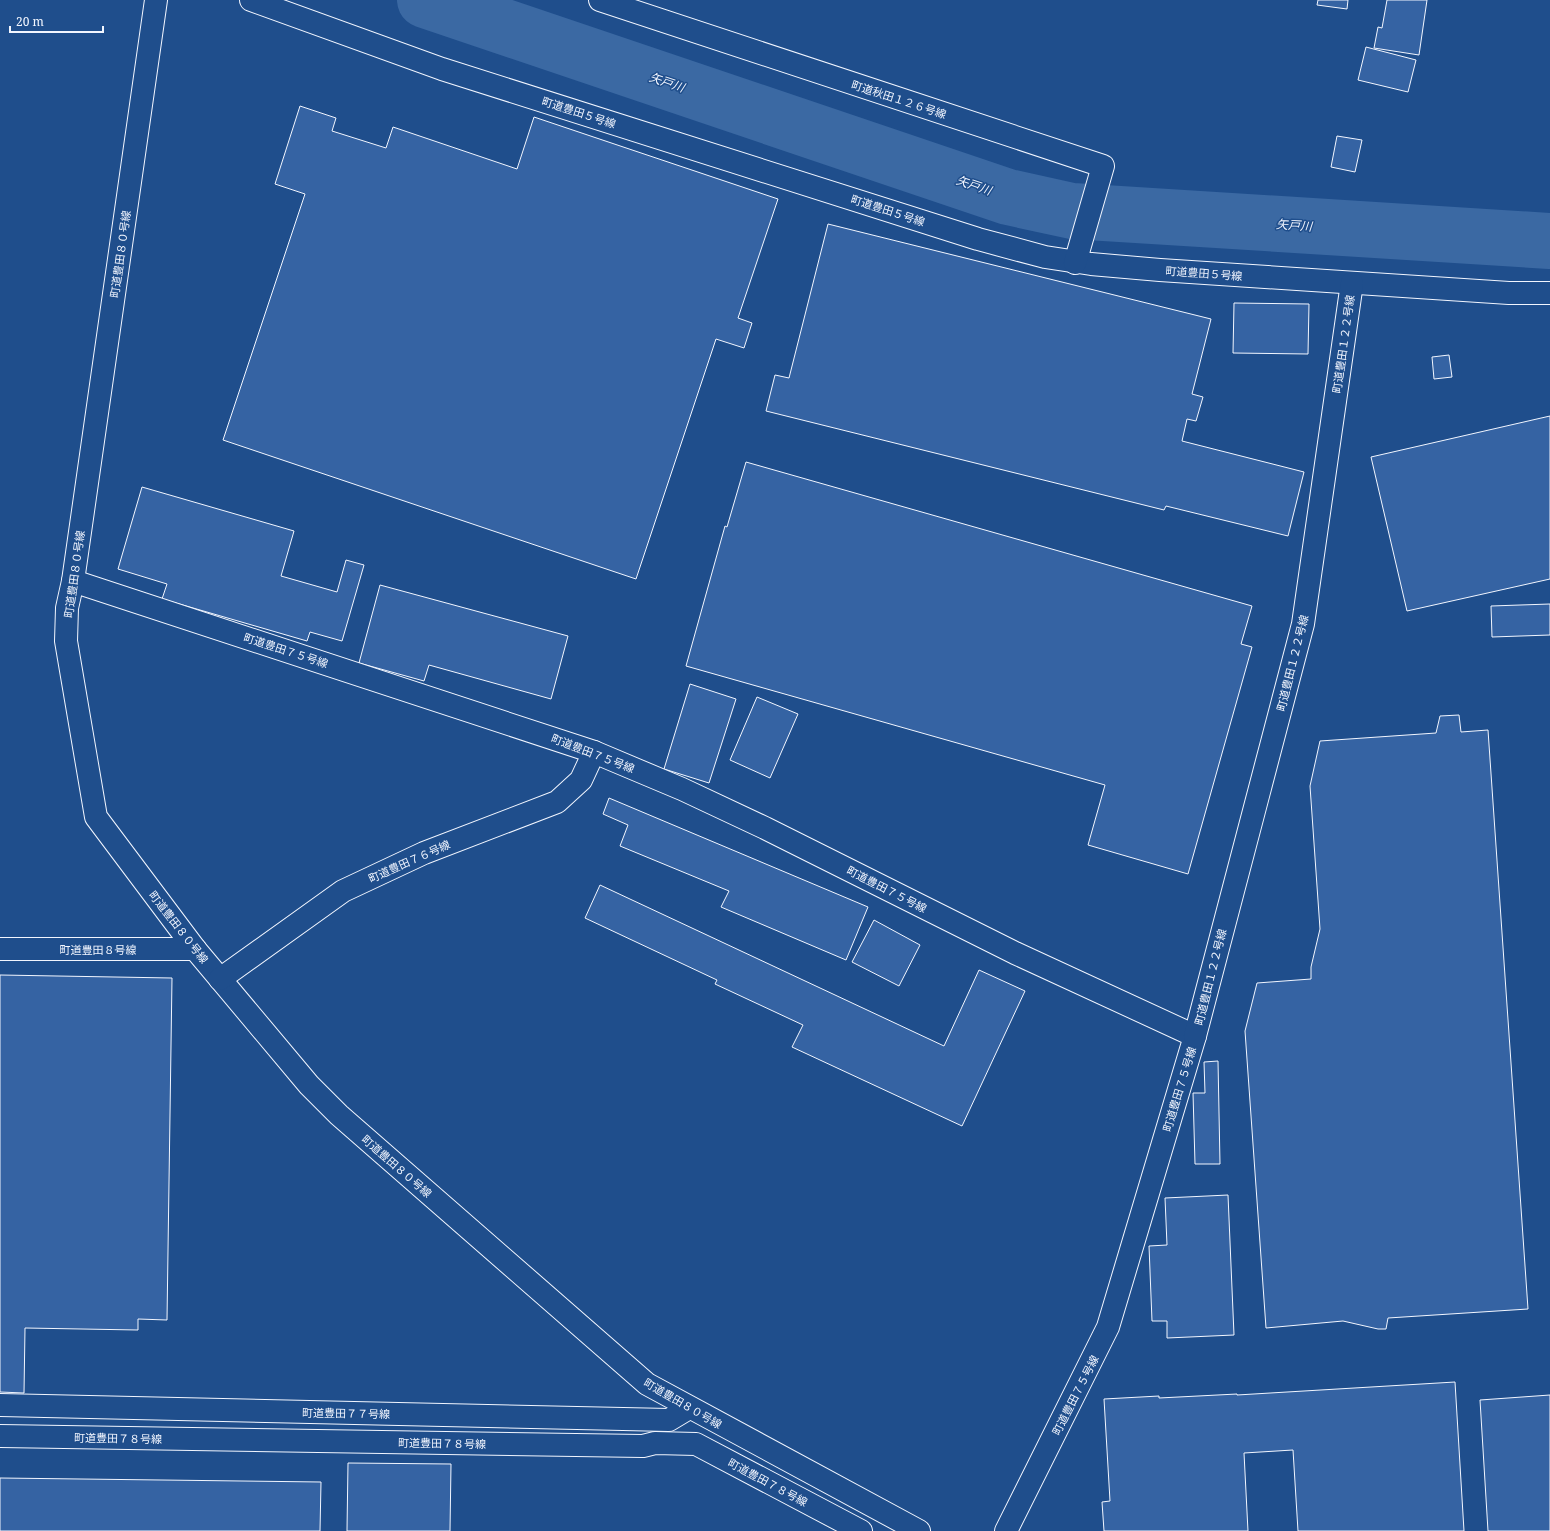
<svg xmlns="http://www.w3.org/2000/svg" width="1550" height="1531" font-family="'Noto Serif','Noto Sans JP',serif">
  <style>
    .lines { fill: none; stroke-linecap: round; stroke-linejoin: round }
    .river { stroke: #3b69a3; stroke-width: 56 }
    .building { fill: #3563a3; stroke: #f2f6ff }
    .street-casing { stroke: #f2f6ff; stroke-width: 24 }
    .street { stroke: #1f4e8c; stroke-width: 22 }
    .labels { text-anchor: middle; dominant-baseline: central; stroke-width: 3; stroke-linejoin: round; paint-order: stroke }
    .street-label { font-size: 11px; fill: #f2f6ff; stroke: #1f4e8c }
    .water-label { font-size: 12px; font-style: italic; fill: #f2f6ff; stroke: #1f4e8c }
  </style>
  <rect width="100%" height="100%" fill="#1f4e8c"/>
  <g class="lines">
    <path class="river" d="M 425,0 L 1008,197 L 1072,211 L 1550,241"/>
  </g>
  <g class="building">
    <path d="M 1318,0 L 1348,0 L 1347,9 L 1317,5 Z"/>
    <path d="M 1387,0 L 1427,0 L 1419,55 L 1374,48 L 1378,27 L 1382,28 Z"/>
    <path d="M 1366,47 L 1416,60 L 1408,92 L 1358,80 Z"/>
    <path d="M 300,106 L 336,118 L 332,131 L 386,148 L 393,127 L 517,169 L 534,117 L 778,199 L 738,318 L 752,323 L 744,348 L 716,339 L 636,579 L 223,440 L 305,194 L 275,184 Z"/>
    <path d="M 1337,136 L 1362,140 L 1355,172 L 1331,167 Z"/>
    <path d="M 828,224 L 1211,319 L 1192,394 L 1203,397 L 1196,421 L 1187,419 L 1182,441 L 1304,472 L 1288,536 L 1166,506 L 1164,510 L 766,411 L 775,375 L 789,378 Z"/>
    <path d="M 1234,303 L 1309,304 L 1308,354 L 1233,353 Z"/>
    <path d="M 1449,355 L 1452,377 L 1434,379 L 1432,357 Z"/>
    <path d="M 1550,416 L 1550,579 L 1407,611 L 1371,457 Z"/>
    <path d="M 746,462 L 1252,606 L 1241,644 L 1252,647 L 1188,874 L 1088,845 L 1105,785 L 686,666 L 725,526 L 727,527 Z"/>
    <path d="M 142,487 L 294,531 L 281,576 L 337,592 L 346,560 L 364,565 L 342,641 L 310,632 L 307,641 L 162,599 L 167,584 L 118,569 Z"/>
    <path d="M 380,585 L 568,636 L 551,699 L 429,665 L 424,681 L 359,663 Z"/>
    <path d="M 1550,604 L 1550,635 L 1492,637 L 1491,606 Z"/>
    <path d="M 690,684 L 736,699 L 709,783 L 664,769 Z"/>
    <path d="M 757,697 L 798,714 L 770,778 L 730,760 Z"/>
    <path d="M 1459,715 L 1461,732 L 1488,730 L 1528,1309 L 1388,1318 L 1386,1329 L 1378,1329 L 1343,1321 L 1266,1328 L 1245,1031 L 1257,983 L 1311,979 L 1311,967 L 1320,929 L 1310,786 L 1320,741 L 1436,733 L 1440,716 Z"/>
    <path d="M 609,798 L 868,907 L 846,960 L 721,907 L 729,891 L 620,846 L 628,825 L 603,814 Z"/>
    <path d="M 600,885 L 944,1046 L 979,970 L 1025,991 L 962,1126 L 792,1047 L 803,1025 L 715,984 L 717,980 L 585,918 Z"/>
    <path d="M 874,920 L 920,945 L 899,986 L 852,962 Z"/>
    <path d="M 0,975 L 172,978 L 167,1320 L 138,1319 L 138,1330 L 25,1328 L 24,1393 L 0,1392 Z"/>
    <path d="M 1218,1061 L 1220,1164 L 1195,1164 L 1193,1093 L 1205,1093 L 1204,1062 Z"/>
    <path d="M 1228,1195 L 1234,1335 L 1167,1338 L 1167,1321 L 1152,1321 L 1149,1246 L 1167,1245 L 1165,1198 Z"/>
    <path d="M 1455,1382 L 1464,1531 L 1298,1531 L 1293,1450 L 1244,1453 L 1248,1531 L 1104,1531 L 1102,1502 L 1110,1501 L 1104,1399 L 1159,1396 L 1159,1398 L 1237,1394 L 1237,1395 Z"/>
    <path d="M 1550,1395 L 1550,1531 L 1488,1531 L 1480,1400 Z"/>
    <path d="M 348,1463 L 451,1464 L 450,1531 L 347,1531 Z"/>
    <path d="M 0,1478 L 321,1482 L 320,1531 L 0,1531 Z"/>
  </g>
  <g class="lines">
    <defs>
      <g id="street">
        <path d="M 156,0 L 73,581 L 67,608 L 66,641 L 96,817 L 195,949 L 309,1085 L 339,1115 L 647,1384 L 919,1531"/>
        <path d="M 251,0 L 442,69 L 978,239 L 1045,257 L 1091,264 L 1160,270 L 1509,293 L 1550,293"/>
        <path d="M 600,0 L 1103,166 L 1075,263"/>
        <path d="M 73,581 L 594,752 L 682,789 L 765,828 L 1015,953 L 1195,1036 L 1108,1327 L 1006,1531"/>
        <path d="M 0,949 L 195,949"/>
        <path d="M 220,979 L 343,891 L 424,853 L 557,802 L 581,780 L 594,752"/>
        <path d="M 1195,1036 L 1303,624 L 1352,283"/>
        <path d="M 0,1405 L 669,1420 L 689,1408"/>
        <path d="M 0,1436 L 643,1446 L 655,1443 L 696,1444 L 861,1531"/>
      </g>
    </defs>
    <use href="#street" class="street-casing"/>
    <use href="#street" class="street"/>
  </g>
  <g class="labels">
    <g class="street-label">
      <text transform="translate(899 99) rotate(18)">町道秋田１２６号線</text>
      <text transform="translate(579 112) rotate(18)">町道豊田５号線</text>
      <text transform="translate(888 210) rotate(18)">町道豊田５号線</text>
      <text transform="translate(120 254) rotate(-82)">町道豊田８０号線</text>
      <text transform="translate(1204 273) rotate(4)">町道豊田５号線</text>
      <text transform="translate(1343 344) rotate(-82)">町道豊田１２２号線</text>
      <text transform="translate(74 574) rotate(-82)">町道豊田８０号線</text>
      <text transform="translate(286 650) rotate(18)">町道豊田７５号線</text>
      <text transform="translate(1292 663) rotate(-76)">町道豊田１２２号線</text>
      <text transform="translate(593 753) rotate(21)">町道豊田７５号線</text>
      <text transform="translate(409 861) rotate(-24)">町道豊田７６号線</text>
      <text transform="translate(887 889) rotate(27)">町道豊田７５号線</text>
      <text transform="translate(179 927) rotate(52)">町道豊田８０号線</text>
      <text x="98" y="949">町道豊田８号線</text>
      <text transform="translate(1210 977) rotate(-76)">町道豊田１２２号線</text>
      <text transform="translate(1179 1089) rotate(-73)">町道豊田７５号線</text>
      <text transform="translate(397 1166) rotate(41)">町道豊田８０号線</text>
      <text transform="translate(1075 1395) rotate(-63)">町道豊田７５号線</text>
      <text transform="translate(683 1403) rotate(30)">町道豊田８０号線</text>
      <text transform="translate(346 1413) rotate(1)">町道豊田７７号線</text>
      <text transform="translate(118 1438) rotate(1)">町道豊田７８号線</text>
      <text transform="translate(442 1443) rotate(1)">町道豊田７８号線</text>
      <text transform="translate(768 1482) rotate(28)">町道豊田７８号線</text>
    </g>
    <g class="water-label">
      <text transform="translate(667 82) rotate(19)">矢戸川</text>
      <text transform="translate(974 185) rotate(19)">矢戸川</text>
      <text transform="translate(1294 225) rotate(4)">矢戸川</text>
    </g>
  </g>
  <path d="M10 26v6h93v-6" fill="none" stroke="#f2f6ff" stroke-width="2"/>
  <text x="16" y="26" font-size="12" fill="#f2f6ff" stroke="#1f4e8c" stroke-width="3" paint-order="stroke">20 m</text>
</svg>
